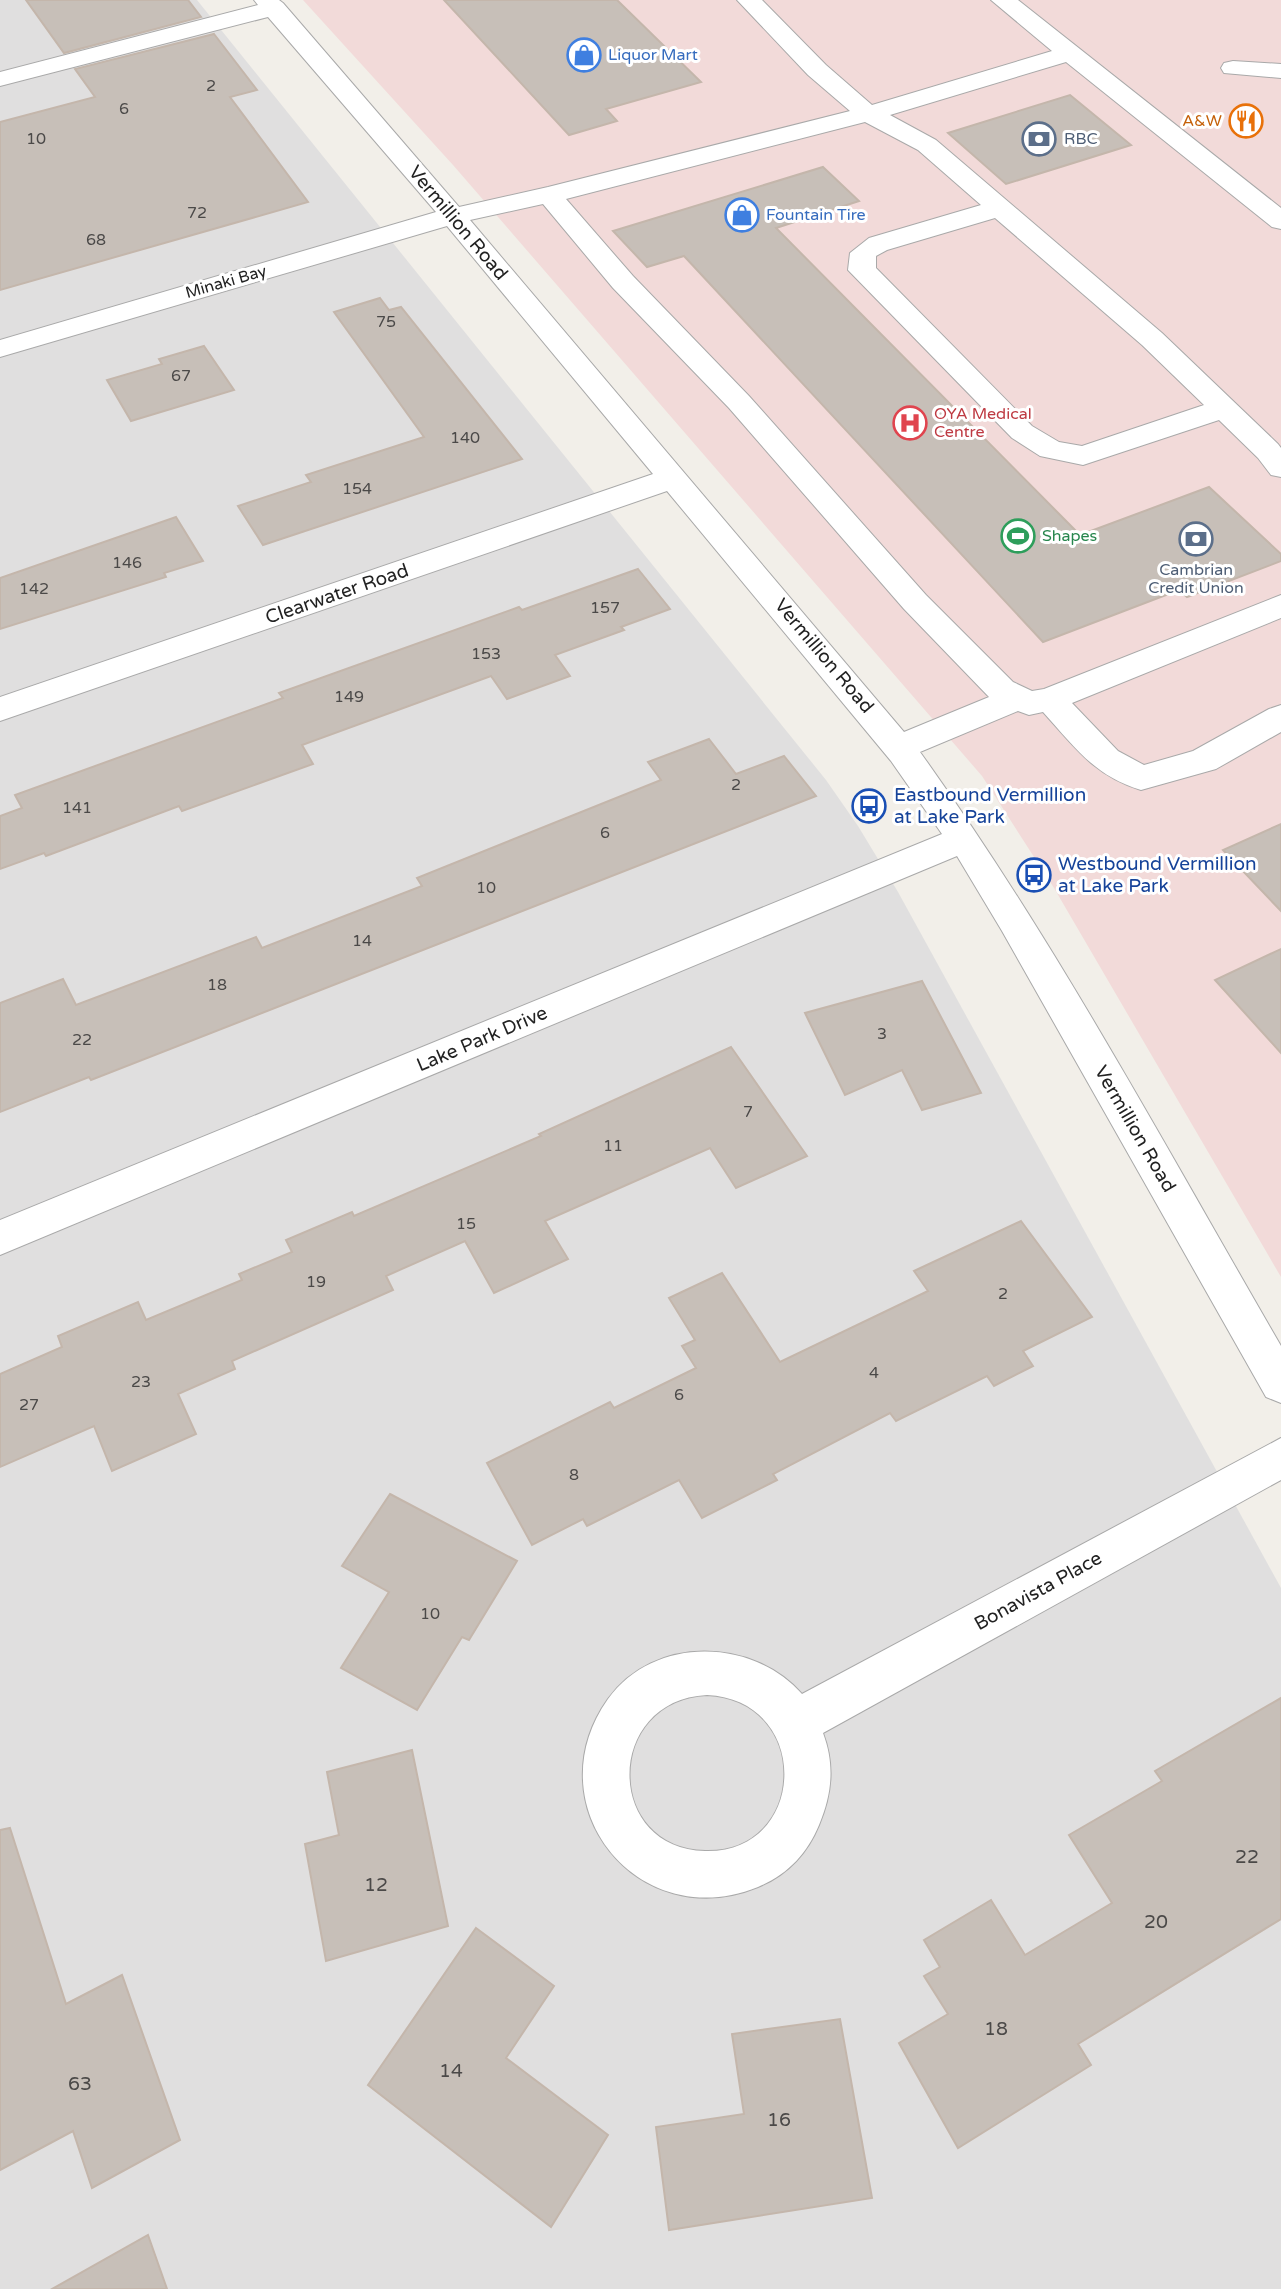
<svg xmlns="http://www.w3.org/2000/svg" width="1281" height="2289" font-family="'Varela Round',sans-serif">
  <style>
    .residential { fill: #e0dfdf }
    .commercial { fill: #f2dad9 }
    .building { fill: #c7bfb8; stroke: #c4b6ab; stroke-width: 2 }
    .lines { fill: none; stroke-linecap: round; stroke-linejoin: round }
    .minor-casing { stroke: #a9a9a9; stroke-width: 2 }
    .minor { fill: #fff; fill-rule: evenodd }
    .labels { text-anchor: middle; dominant-baseline: central; stroke-width: 6; stroke-linejoin: round; paint-order: stroke }
    .far-shop-label { font-size: 16px; fill: #366cbe; stroke: #fff; text-anchor: start }
    .number-label { font-size: 16px; fill: #4b4948 }
    .far-food-label { font-size: 16px; fill: #c56008; stroke: #fff; text-anchor: end }
    .far-service-label { font-size: 16px; fill: #4e5e75; stroke: #fff; text-anchor: start }
    .far-street-label { font-size: 16px; fill: #222; stroke: #fff }
    .far-health-label { font-size: 16px; fill: #be3a42; stroke: #fff; text-anchor: start }
    .far-leisure-label { font-size: 16px; fill: #27864d; stroke: #fff; text-anchor: start }
    .street-label { font-size: 19px; fill: #222; stroke: #fff }
    .transit-label { font-size: 19px; fill: #164399; stroke: #fff; text-anchor: start }
    .near-number-label { font-size: 19px; fill: #4b4948 }
  </style>
  <rect width="100%" height="100%" fill="#f2efe9"/>
  <path class="residential" d="M 0,0 L 197,0 L 826,780 L 858,826 L 898,892 L 1281,1588 L 1281,2289 L 0,2289 Z"/>
  <path class="commercial" d="M 303,0 L 1281,0 L 1281,1277 L 1054,888 L 982,776 L 453,165 Z"/>
  <g class="building">
    <path d="M 26,0 L 188,0 L 201,17 L 64,53 Z"/>
    <path d="M 444,0 L 617,0 L 701,82 L 606,109 L 617,121 L 569,135 Z"/>
    <path d="M 214,34 L 257,90 L 230,97 L 308,202 L 0,290 L 0,122 L 95,97 L 75,69 Z"/>
    <path d="M 1070,95 L 1131,145 L 1006,184 L 948,133 Z"/>
    <path d="M 823,167 L 859,201 L 776,228 L 1080,535 L 1209,487 L 1281,554 L 1281,561 L 1187,597 L 1179,590 L 1043,642 L 684,256 L 647,267 L 613,231 Z"/>
    <path d="M 380,298 L 389,310 L 401,307 L 522,459 L 263,545 L 238,506 L 311,482 L 306,475 L 424,437 L 334,312 Z"/>
    <path d="M 204,346 L 234,390 L 131,421 L 107,380 L 162,364 L 159,359 Z"/>
    <path d="M 176,517 L 203,561 L 164,573 L 166,577 L 0,629 L 0,578 Z"/>
    <path d="M 638,569 L 670,609 L 621,627 L 624,630 L 555,655 L 570,676 L 507,699 L 491,676 L 302,745 L 313,764 L 182,811 L 179,806 L 46,856 L 44,853 L 0,869 L 0,816 L 22,808 L 15,795 L 283,698 L 279,693 L 519,607 L 522,610 Z"/>
    <path d="M 709,739 L 736,774 L 784,756 L 816,796 L 91,1080 L 89,1077 L 0,1112 L 0,1003 L 63,979 L 76,1005 L 256,937 L 262,948 L 422,886 L 417,878 L 661,780 L 648,762 Z"/>
    <path d="M 1281,824 L 1281,911 L 1223,850 Z"/>
    <path d="M 1281,949 L 1281,1053 L 1215,980 Z"/>
    <path d="M 922,981 L 981,1093 L 922,1110 L 902,1070 L 845,1095 L 805,1013 Z"/>
    <path d="M 731,1047 L 807,1156 L 736,1188 L 710,1148 L 545,1221 L 568,1259 L 494,1293 L 465,1241 L 386,1276 L 393,1290 L 232,1361 L 235,1369 L 178,1394 L 196,1434 L 112,1471 L 94,1426 L 0,1467 L 0,1374 L 62,1347 L 58,1336 L 138,1302 L 146,1320 L 242,1280 L 239,1274 L 292,1252 L 286,1240 L 352,1212 L 354,1216 L 541,1136 L 539,1134 Z"/>
    <path d="M 1021,1221 L 1092,1317 L 1023,1351 L 1033,1366 L 994,1386 L 987,1376 L 896,1421 L 890,1413 L 773,1474 L 777,1480 L 702,1518 L 679,1480 L 587,1526 L 583,1519 L 532,1545 L 487,1463 L 610,1402 L 614,1408 L 696,1368 L 682,1346 L 695,1340 L 669,1298 L 722,1273 L 780,1362 L 928,1291 L 914,1271 Z"/>
    <path d="M 390,1494 L 517,1561 L 469,1640 L 462,1637 L 417,1710 L 341,1668 L 389,1592 L 342,1566 Z"/>
    <path d="M 1281,1698 L 1281,1919 L 1078,2044 L 1091,2065 L 958,2148 L 899,2043 L 948,2014 L 924,1976 L 940,1967 L 924,1940 L 991,1900 L 1025,1955 L 1112,1903 L 1069,1835 L 1162,1781 L 1155,1771 Z"/>
    <path d="M 412,1750 L 448,1926 L 326,1961 L 305,1844 L 339,1835 L 327,1772 Z"/>
    <path d="M 10,1828 L 66,2004 L 122,1975 L 180,2140 L 92,2188 L 73,2131 L 0,2170 L 0,1830 Z"/>
    <path d="M 476,1928 L 554,1986 L 506,2058 L 608,2135 L 551,2227 L 368,2085 Z"/>
    <path d="M 840,2019 L 872,2198 L 669,2230 L 656,2127 L 744,2114 L 732,2034 Z"/>
    <path d="M 148,2235 L 167,2289 L 52,2289 Z"/>
  </g>
  <g class="lines">
    <defs>
      <g id="minor">
        <path d="M 254,0 L 279,0 L 283,3 L 459,207 L 548,187 L 850,111 L 808,75 L 737,0 L 762,0 L 826,65 L 872,105 L 1052,51 L 991,0 L 1018,0 L 1281,208 L 1281,229 L 1272,227 L 1066,62 L 890,115 L 936,140 L 1162,333 L 1278,444 L 1281,448 L 1281,477 L 1271,475 L 1258,458 L 1219,420 L 1083,465 L 1040,456 L 1012,438 L 848,270 L 850,253 L 869,238 L 981,205 L 918,150 L 865,122 L 566,199 L 633,276 L 749,396 L 926,595 L 1013,682 L 1032,691 L 1044,689 L 1281,595 L 1281,618 L 1072,703 L 1118,751 L 1144,765 L 1193,751 L 1269,709 L 1281,705 L 1281,732 L 1216,769 L 1141,790 C 1094,776 1074,746 1043,712 L 1029,715 L 1018,711 L 920,752 C 1055,940 1165,1146 1281,1346 L 1281,1403 L 1266,1397 L 1002,931 L 957,856 L 0,1255 L 0,1220 L 942,834 L 891,761 L 667,491 L 0,721 L 0,697 L 653,474 L 447,226 L 0,357 L 0,340 L 436,212 L 268,17 L 0,86 L 0,72 L 258,5 ZM 543,204 L 613,288 L 729,408 L 904,609 L 989,697 L 904,732 L 470,220 ZM 995,218 L 1142,345 L 1204,405 L 1082,446 L 1059,442 L 1032,426 L 876,268 L 876,256 L 887,250 Z"/>
        <path d="M 1233,61 L 1281,64 L 1281,78 L 1224,73 L 1221,68 L 1224,63 Z"/>
        <path d="M 1281,1438 L 1281,1480 L 823,1733 C 835,1765 832,1794 819,1825 C 807,1854 787,1875 758,1887 C 638,1936 533,1805 608,1699 C 654,1635 753,1638 802,1694 ZM 707,1695 C 813,1700 808,1854 705,1851 C 604,1849 604,1700 707,1695 Z"/>
      </g>
    </defs>
    <use href="#minor" class="minor-casing"/>
    <use href="#minor" class="minor"/>
  </g>
  <defs>
    <symbol id="shop-ring" viewBox="-11 -11 22 22"><circle r="9.5" fill="#fff" stroke="#3f7fe0" stroke-width="1.5"/><path d="M-5-2.5h2.3a2.7 3.5 0 0 1 5.4 0H5L5.5 6h-11ZM-1.5-2.5h3a1.5 2.3 0 0 0-3 0Z" fill="#3f7fe0"/></symbol>
    <symbol id="restaurant-ring" viewBox="-11 -11 22 22"><circle r="9.5" fill="#fff" stroke="#e8710a" stroke-width="1.5"/><path d="M-5-6h1v4h1v-4h1v4h1v-4h1v5L-1.5 .5V6h-2V.5L-5-1ZM5-6V6H3V1.5H1.5Q1.5-4 5-6Z" fill="#e8710a"/></symbol>
    <symbol id="bank-ring" viewBox="-11 -11 22 22"><circle r="9.5" fill="#fff" stroke="#5c6f8a" stroke-width="1.5"/><path d="M-6-4H6V4H-6ZM0-2.3a2.3 2.3 0 1 0 0 4.6a2.3 2.3 0 1 0 0-4.6Z" fill="#5c6f8a"/></symbol>
    <symbol id="hospital-ring" viewBox="-11 -11 22 22"><circle r="9.5" fill="#fff" stroke="#e0444e" stroke-width="1.5"/><path d="M-5-5h3v3.5h4V-5h3V5h-3V1.5h-4V5h-3Z" fill="#e0444e"/></symbol>
    <symbol id="stadium-ring" viewBox="-11 -11 22 22"><circle r="9.5" fill="#fff" stroke="#2e9e5b" stroke-width="1.5"/><path d="M0-5a6.5 5 0 1 0 0 10a6.5 5 0 1 0 0-10ZM-3.5-1.8h7v3.6h-7Z" fill="#2e9e5b"/></symbol>
    <symbol id="bus-ring" viewBox="-11 -11 22 22"><circle r="9.5" fill="#fff" stroke="#1a4fb4" stroke-width="1.5"/><path d="M-5-6H5V4H4V6H2V4H-2V6H-4V4H-5ZM-3.5-4V0h7V-4ZM-3.5 1.2v1.5H-2V1.2ZM2 1.2v1.5H3.5V1.2Z" fill="#1a4fb4"/></symbol>
  </defs>
  <g fill-rule="evenodd">
    <use href="#shop-ring" x="565" y="36" width="38" height="38"/>
    <use href="#restaurant-ring" x="1227" y="102" width="38" height="38"/>
    <use href="#bank-ring" x="1020" y="120" width="38" height="38"/>
    <use href="#shop-ring" x="723" y="196" width="38" height="38"/>
    <use href="#hospital-ring" x="891" y="404" width="38" height="38"/>
    <use href="#stadium-ring" x="999" y="517" width="38" height="38"/>
    <use href="#bank-ring" x="1177" y="520" width="38" height="38"/>
    <use href="#bus-ring" x="850" y="787" width="38" height="38"/>
    <use href="#bus-ring" x="1015" y="856" width="38" height="38"/>
  </g>
  <g class="labels">
    <g class="far-shop-label">
      <text x="608" y="55">Liquor Mart</text>
      <text x="766" y="215">Fountain Tire</text>
    </g>
    <g class="number-label">
      <text x="211" y="86">2</text>
      <text x="124" y="109">6</text>
      <text x="36" y="139">10</text>
      <text x="197" y="213">72</text>
      <text x="96" y="240">68</text>
      <text x="386" y="322">75</text>
      <text x="181" y="376">67</text>
      <text x="465" y="438">140</text>
      <text x="357" y="489">154</text>
      <text x="127" y="563">146</text>
      <text x="34" y="589">142</text>
      <text x="605" y="608">157</text>
      <text x="486" y="654">153</text>
      <text x="349" y="697">149</text>
      <text x="736" y="785">2</text>
      <text x="77" y="808">141</text>
      <text x="605" y="833">6</text>
      <text x="486" y="888">10</text>
      <text x="362" y="941">14</text>
      <text x="217" y="985">18</text>
      <text x="882" y="1034">3</text>
      <text x="82" y="1040">22</text>
      <text x="748" y="1112">7</text>
      <text x="613" y="1146">11</text>
      <text x="466" y="1224">15</text>
      <text x="316" y="1282">19</text>
      <text x="1003" y="1294">2</text>
      <text x="874" y="1373">4</text>
      <text x="141" y="1382">23</text>
      <text x="679" y="1395">6</text>
      <text x="29" y="1405">27</text>
      <text x="574" y="1475">8</text>
      <text x="430" y="1614">10</text>
    </g>
    <g class="far-food-label">
      <text x="1222" y="121">A&amp;W</text>
    </g>
    <g class="far-service-label">
      <text x="1064" y="139">RBC</text>
      <text x="1196" y="570" text-anchor="middle">Cambrian<tspan x="1196" dy="18">Credit Union</tspan></text>
    </g>
    <g class="far-street-label">
      <text transform="translate(226 282) rotate(-16)">Minaki Bay</text>
    </g>
    <g class="far-health-label">
      <text x="934" y="414">OYA Medical<tspan x="934" dy="18">Centre</tspan></text>
    </g>
    <g class="far-leisure-label">
      <text x="1042" y="536">Shapes</text>
    </g>
    <g class="street-label">
      <text transform="translate(458 223) rotate(50)">Vermillion Road</text>
      <text transform="translate(337 594) rotate(-19)">Clearwater Road</text>
      <text transform="translate(824 656) rotate(50)">Vermillion Road</text>
      <text transform="translate(482 1039) rotate(-23)">Lake Park Drive</text>
      <text transform="translate(1135 1129) rotate(60)">Vermillion Road</text>
      <text transform="translate(1038 1591) rotate(-29)">Bonavista Place</text>
    </g>
    <g class="transit-label">
      <text x="894" y="795">Eastbound Vermillion<tspan x="894" dy="22">at Lake Park</tspan></text>
      <text x="1058" y="864">Westbound Vermillion<tspan x="1058" dy="22">at Lake Park</tspan></text>
    </g>
    <g class="near-number-label">
      <text x="1247" y="1857">22</text>
      <text x="376" y="1885">12</text>
      <text x="1156" y="1922">20</text>
      <text x="996" y="2029">18</text>
      <text x="451" y="2071">14</text>
      <text x="80" y="2084">63</text>
      <text x="779" y="2120">16</text>
    </g>
  </g>
</svg>
